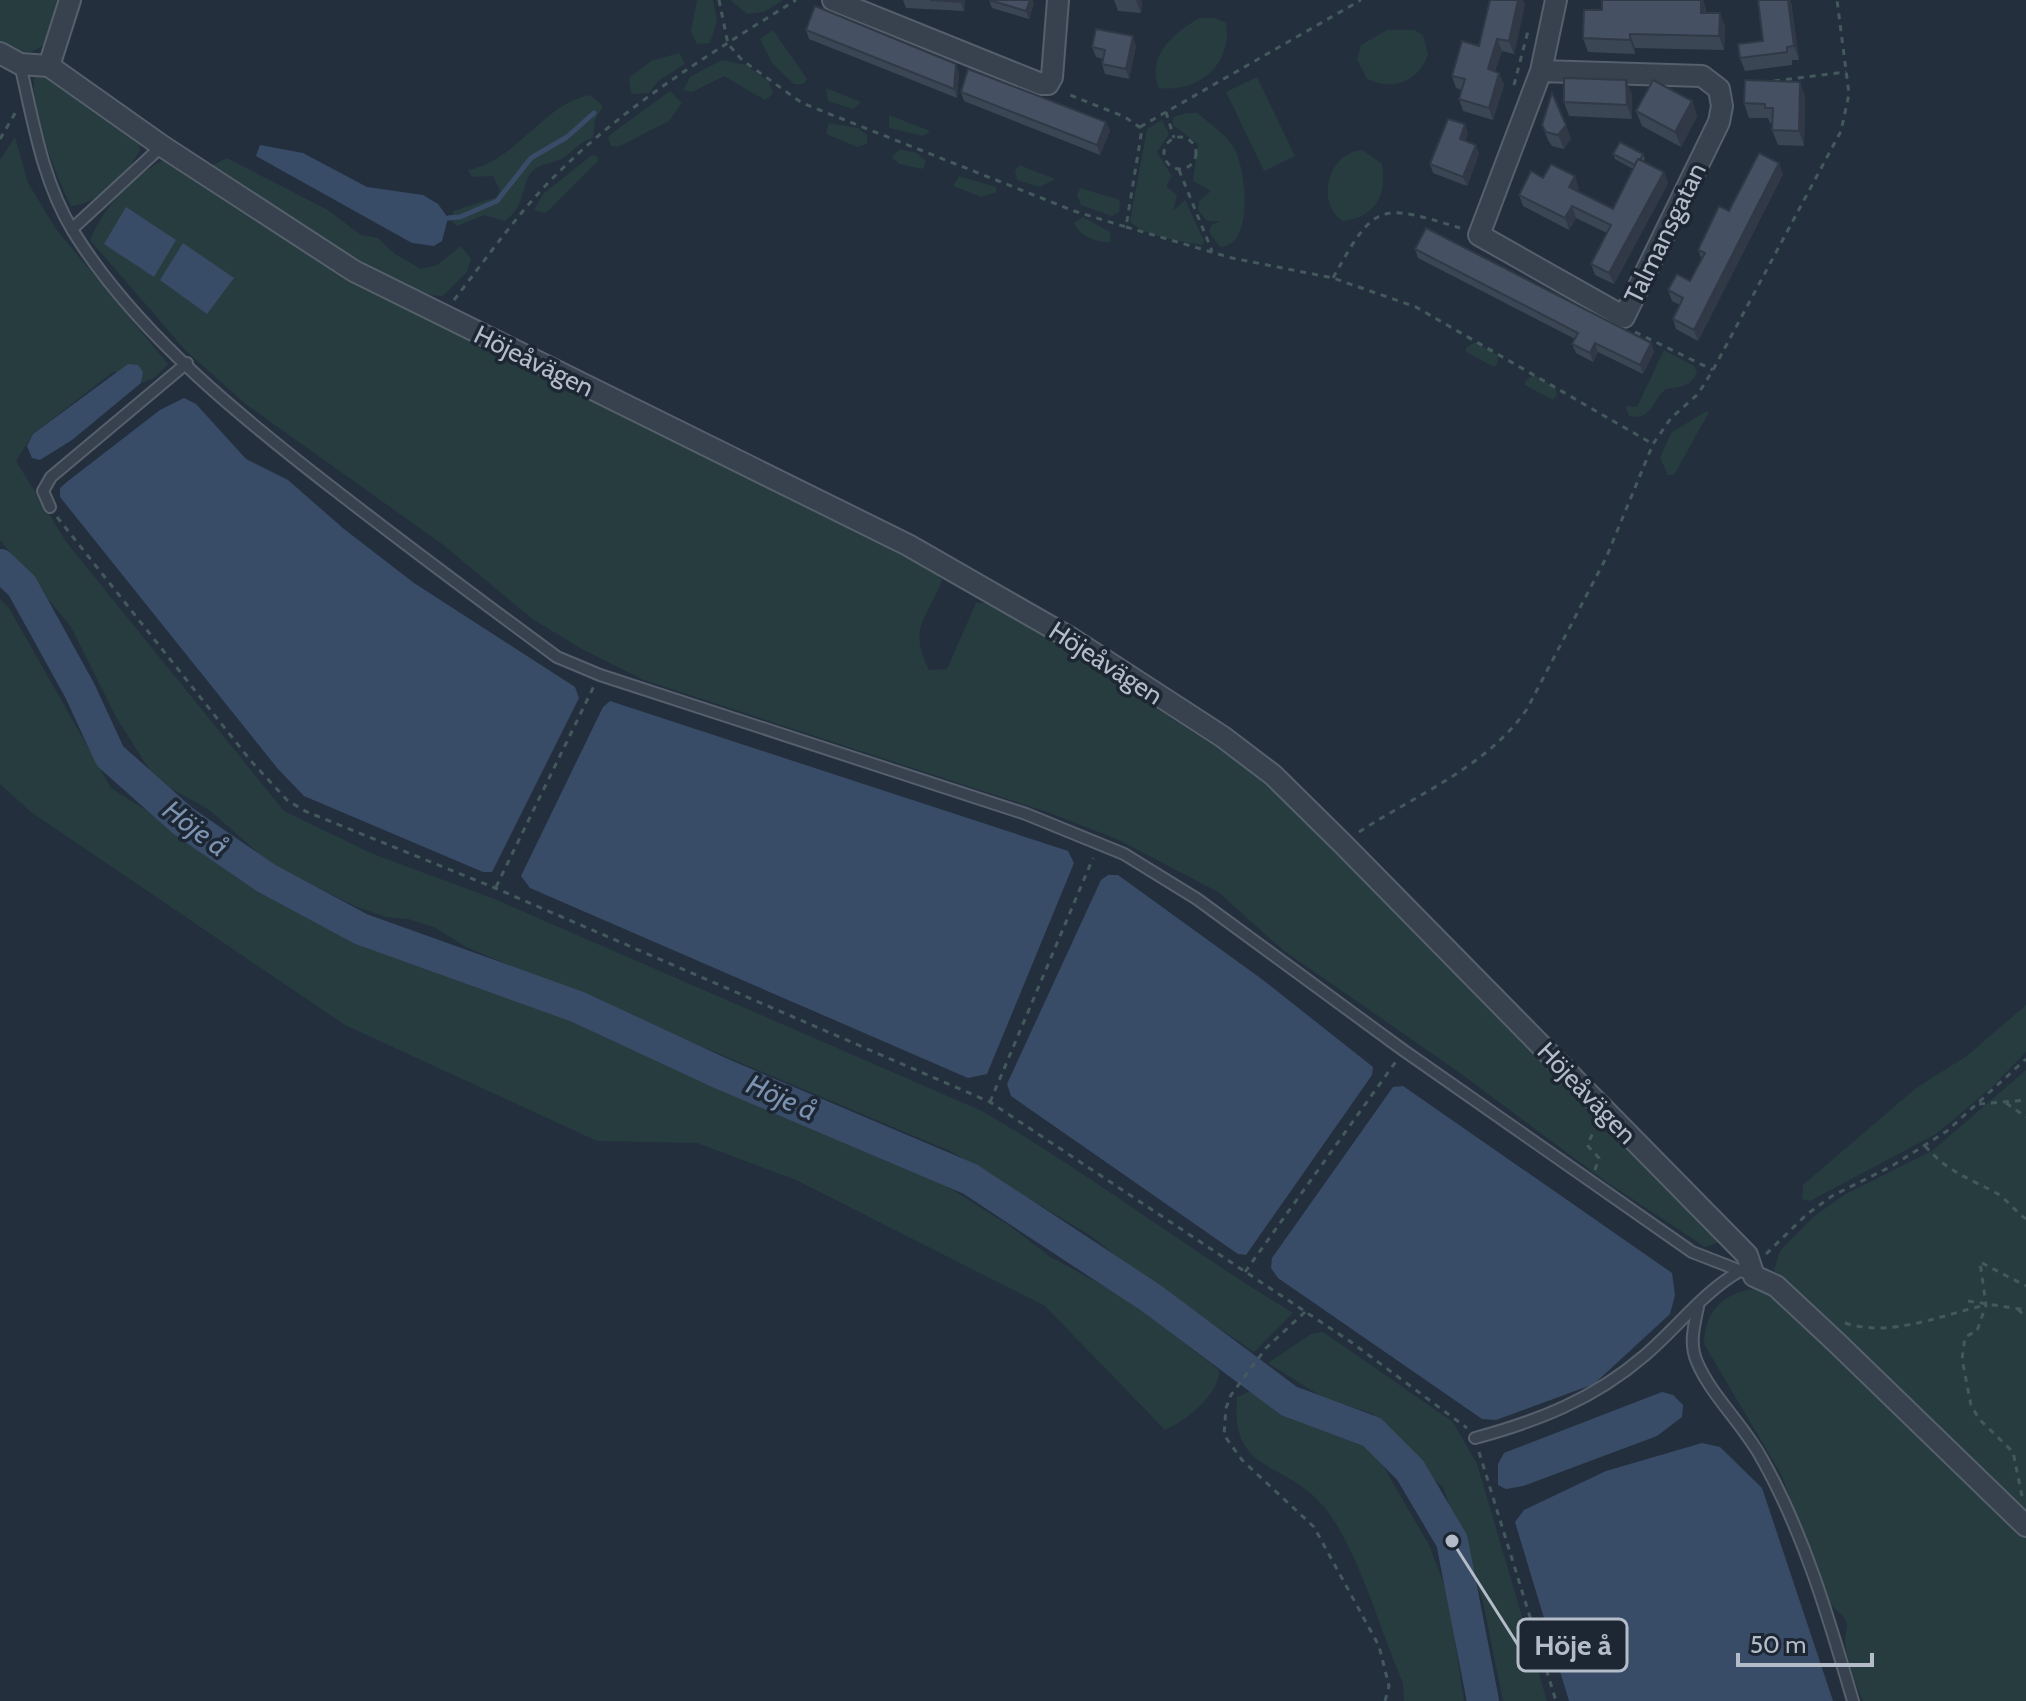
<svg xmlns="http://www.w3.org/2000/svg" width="2026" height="1701" font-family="Cabin,sans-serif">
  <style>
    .green { fill: #263c3f }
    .water { fill: #394c67 }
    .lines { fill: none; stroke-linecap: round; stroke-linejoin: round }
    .stream { stroke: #394c67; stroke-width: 5 }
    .river { stroke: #394c67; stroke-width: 32 }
    .service-casing { stroke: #565f6c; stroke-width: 14 }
    .minor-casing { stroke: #565f6c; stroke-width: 24 }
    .path { stroke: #44595c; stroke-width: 3; stroke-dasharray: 6 6; stroke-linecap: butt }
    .service { stroke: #38414e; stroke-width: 10 }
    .minor { stroke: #38414e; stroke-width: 20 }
    .wall { fill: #3b4654 }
    .shaded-wall { fill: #303945 }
    .building { fill: #455162; stroke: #303945; stroke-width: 2 }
    .labels { text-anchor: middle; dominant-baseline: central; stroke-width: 7; stroke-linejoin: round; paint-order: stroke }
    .street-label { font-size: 26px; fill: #b4bcc9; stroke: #1d2633 }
    .water-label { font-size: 28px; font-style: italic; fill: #7c92b1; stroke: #1d2633 }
    .leader { fill: none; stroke: #b4bcc9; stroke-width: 3 }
    .callout-dot { fill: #b4bcc9; stroke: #1d2633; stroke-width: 3 }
    .callout { fill: #1d2633; stroke: #b4bcc9; stroke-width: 3 }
    .callout-label { font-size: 28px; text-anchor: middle; font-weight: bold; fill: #b4bcc9 }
  </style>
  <rect width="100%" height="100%" fill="#242f3e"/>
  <g class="green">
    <path d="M 0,0 L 63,0 L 50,42 L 27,54 L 0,45 Z"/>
    <path d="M 697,0 L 713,0 L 717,21 L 710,43 L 697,44 L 691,32 Z"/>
    <path d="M 730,0 L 783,0 L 764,12 L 747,14 Z"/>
    <path d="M 1200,18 L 1215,18 L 1226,23 C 1233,64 1198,93 1159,88 C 1145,57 1175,31 1200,18 Z"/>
    <path d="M 773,30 L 807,79 L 803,84 L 794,84 L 772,63 L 760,39 Z"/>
    <path d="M 1387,30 L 1414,30 L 1423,35 L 1428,55 C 1417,83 1392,91 1367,79 L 1357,59 L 1361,45 Z"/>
    <path d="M 679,53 L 685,64 L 658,81 L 649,93 L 631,94 L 629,78 L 651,61 Z"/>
    <path d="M 722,60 L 746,65 L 769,82 L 773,94 L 765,100 L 724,76 L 692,92 L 683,90 L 690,77 Z"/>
    <path d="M 36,72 L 137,135 L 140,150 C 127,174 99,204 71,206 C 57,179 25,100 36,72 Z"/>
    <path d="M 1257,77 L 1295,156 L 1264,171 L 1226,92 Z"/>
    <path d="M 826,88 L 861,102 L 853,109 L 828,101 Z"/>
    <path d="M 670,91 L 682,103 L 669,121 L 618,147 L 611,146 L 608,138 L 611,134 Z"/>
    <path d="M 590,95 L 603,106 L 595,120 L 593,138 C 579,141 573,153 561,159 C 546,166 532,163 526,183 C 520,200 521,208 505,221 L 484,215 L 457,226 L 452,222 L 453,211 L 497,197 L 500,190 L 493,176 L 472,177 L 468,170 C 518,160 544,103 590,95 Z"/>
    <path d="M 1187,113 L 1197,113 C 1209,123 1226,134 1234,148 C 1246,169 1255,246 1220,247 L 1209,232 L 1211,225 L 1220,221 L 1207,221 L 1198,210 L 1199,201 L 1211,191 L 1193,181 L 1198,144 L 1173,125 L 1173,117 Z"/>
    <path d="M 889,115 L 930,131 L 923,136 L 889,128 Z"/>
    <path d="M 1162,120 L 1169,134 L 1157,152 L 1172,176 L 1166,186 L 1177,195 L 1173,211 L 1185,200 L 1204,241 L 1202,245 C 1182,241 1143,237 1130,221 L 1147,129 Z"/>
    <path d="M 829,123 L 858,128 L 867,135 L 867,144 L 857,147 L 826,134 Z"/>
    <path d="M 15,137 L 28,183 L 56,229 L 168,364 L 154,378 L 141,383 L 143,372 L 113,372 L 33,434 L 16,461 L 67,543 L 284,811 L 373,854 L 492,898 L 982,1111 C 1089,1173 1187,1249 1293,1313 L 1254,1352 L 1135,1271 L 1091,1236 L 952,1152 L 466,947 L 434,927 L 408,919 L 386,917 L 357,907 L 272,865 L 208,809 L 156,780 L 116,717 L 71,627 L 0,540 L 0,160 Z"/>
    <path d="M 900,149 L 917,153 L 926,161 L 923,169 L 899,164 L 892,157 Z"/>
    <path d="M 1363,150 L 1382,164 C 1387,195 1376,217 1343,221 C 1314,203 1329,151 1363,150 Z"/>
    <path d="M 592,155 L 597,156 L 598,161 L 552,207 L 545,213 L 534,210 L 543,194 Z"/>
    <path d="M 227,158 L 328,210 L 361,235 L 378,238 L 395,254 L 421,269 L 437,265 L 461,246 L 471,259 L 467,272 L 443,296 C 401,298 266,203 224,177 L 213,165 Z"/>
    <path d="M 161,161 L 170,161 L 401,306 L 931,568 L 942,580 C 926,622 908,627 929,670 L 947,669 L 976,603 L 993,603 L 1116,677 L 1129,691 L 1247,767 L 1313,824 L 1423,942 L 1498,1018 L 1523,1038 L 1715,1234 L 1717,1243 L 1705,1247 L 1605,1181 L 1460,1073 L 1283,950 L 1218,892 L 1119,840 L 1050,813 L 644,680 L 580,648 L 534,620 L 442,544 L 247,405 L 186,351 L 90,240 C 105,206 129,180 161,161 Z"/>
    <path d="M 1019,165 L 1055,179 L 1040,187 L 1017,180 L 1015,171 Z"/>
    <path d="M 959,176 L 996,187 L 996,192 L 981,197 L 953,186 Z"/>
    <path d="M 1080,188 L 1120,200 L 1119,212 L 1112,216 L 1081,205 L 1077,195 Z"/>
    <path d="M 1083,217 L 1110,232 L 1111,242 C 1097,243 1079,236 1074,223 Z"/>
    <path d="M 1475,342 L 1497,355 L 1498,363 L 1494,367 L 1466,352 L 1466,348 Z"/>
    <path d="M 1664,350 L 1694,366 L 1697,372 C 1691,387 1681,387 1666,389 C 1652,400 1651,422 1629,416 L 1625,406 L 1637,407 Z"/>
    <path d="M 1534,375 L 1556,388 L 1557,395 L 1553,400 L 1525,385 L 1525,381 Z"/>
    <path d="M 1705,412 L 1709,412 L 1674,475 L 1668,475 L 1660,458 L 1671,433 Z"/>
    <path d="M 0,599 L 9,608 L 111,788 L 342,935 L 535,1003 L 736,1088 L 791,1120 L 926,1173 L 1010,1226 L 1049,1256 L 1129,1300 L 1219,1370 C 1220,1394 1186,1421 1165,1430 L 1045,1306 L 796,1180 L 697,1143 L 597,1141 L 345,1025 L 31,812 L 0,784 Z"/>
    <path d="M 2026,1005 L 2026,1052 L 1992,1087 L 1936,1134 L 1810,1201 L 1802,1199 L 1803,1185 L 1915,1089 L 1968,1055 Z"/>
    <path d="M 2026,1070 L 2026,1519 L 1789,1290 L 1774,1270 L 1780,1251 L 1813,1217 L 1844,1195 L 1932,1151 Z"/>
    <path d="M 1754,1288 L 1773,1296 L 2026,1537 L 2026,1701 L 1863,1701 C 1856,1685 1849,1667 1846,1650 C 1841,1626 1859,1626 1830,1605 L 1782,1476 L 1704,1344 C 1705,1310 1722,1295 1754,1288 Z"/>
    <path d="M 1323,1332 L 1453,1422 L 1477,1464 L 1547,1701 L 1503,1701 L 1483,1602 L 1443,1487 L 1421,1469 L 1373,1414 L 1322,1397 L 1268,1363 L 1311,1334 Z"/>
    <path d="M 1250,1391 L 1287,1414 L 1366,1436 L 1429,1545 L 1448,1595 L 1464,1701 L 1404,1701 L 1403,1683 C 1380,1631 1359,1551 1325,1508 C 1284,1458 1230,1476 1237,1397 Z"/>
  </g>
  <g class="water">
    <path d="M 260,145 L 303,153 L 367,187 L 423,195 L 438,204 L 448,218 L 442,241 L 434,246 L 412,243 L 256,156 Z"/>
    <path d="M 126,207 L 176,240 L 154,277 L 104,244 Z"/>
    <path d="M 183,243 L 234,278 L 207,314 L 160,280 Z"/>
    <path d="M 128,364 L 138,365 L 143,372 L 141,383 L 72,440 L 40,460 L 32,458 L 27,446 L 33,434 Z"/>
    <path d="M 184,398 L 196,404 L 246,459 L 288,480 L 344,529 L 414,583 L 575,687 L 579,698 L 492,872 L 483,872 L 304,796 L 278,769 L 60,497 L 60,488 L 68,481 L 160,410 Z"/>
    <path d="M 610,701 L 1068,851 L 1074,863 L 987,1074 L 968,1078 L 530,888 L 521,876 L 603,707 Z"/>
    <path d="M 1108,875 L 1118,875 L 1263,980 L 1373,1067 L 1372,1075 L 1246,1255 L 1238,1254 L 1011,1096 L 1007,1084 L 1101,880 Z"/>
    <path d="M 1403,1086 L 1672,1273 L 1675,1295 L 1670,1314 L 1594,1384 L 1496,1420 L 1482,1419 L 1278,1278 L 1271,1268 L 1272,1258 L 1393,1087 Z"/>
    <path d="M 1662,1392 L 1673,1395 L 1683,1405 L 1682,1417 L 1657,1436 L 1523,1486 L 1506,1489 L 1498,1485 L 1498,1464 L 1504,1453 Z"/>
    <path d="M 1702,1443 L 1720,1447 L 1762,1488 L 1833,1701 L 1569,1701 L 1515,1522 L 1524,1510 L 1606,1471 Z"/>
  </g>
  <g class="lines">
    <path class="stream" d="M 448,218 L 460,217 L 497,201 L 531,158 L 567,137 L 594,113"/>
    <path class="river" d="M 0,565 L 22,586 L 80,691 L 110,756 L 183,821 L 266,878 L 361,929 L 578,1007 L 720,1073 L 970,1179 L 1151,1298 L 1289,1401 L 1372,1432 L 1410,1470 L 1452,1541 L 1483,1701"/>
    <defs>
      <g id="service">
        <path d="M 20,64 C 33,120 42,180 73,231 C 137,335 248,423 344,497 C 414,551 485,604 557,657 L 600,675 L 1026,814 L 1124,854 L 1197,899 L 1403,1050 L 1692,1252 L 1754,1276"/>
        <path d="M 72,229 L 162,146"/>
        <path d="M 50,507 L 43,491 L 51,477 L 187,363"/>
        <path d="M 1698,1307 C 1694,1326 1689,1344 1697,1362 C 1712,1397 1744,1425 1762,1459 C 1804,1533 1829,1619 1853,1701"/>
        <path d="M 1475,1438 C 1538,1421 1594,1399 1644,1356 C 1676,1329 1703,1292 1740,1271"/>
      </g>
      <g id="minor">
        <path d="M 833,0 L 1041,84 L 1048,84 L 1052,77 L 1058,0"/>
        <path d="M 0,53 L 20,64 L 49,66 L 162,146 L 354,271 L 908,545 L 1072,639 L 1223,737 L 1273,775 L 1343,844 L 1747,1255 L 1754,1276 L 1776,1286 L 1836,1342 L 2026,1526"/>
        <path d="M 49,66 L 70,0"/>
        <path d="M 1541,71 L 1702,76 L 1719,89 L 1722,106 L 1719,122 L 1624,317 L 1479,235 L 1541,71 L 1556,0"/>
      </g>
    </defs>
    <use href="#service" class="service-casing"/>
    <use href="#minor" class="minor-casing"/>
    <g class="path">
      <path d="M 719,0 L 728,44 L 742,60 L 802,103 L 1074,211 L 1126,227 L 1142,129 L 1125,117 L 1065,93"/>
      <path d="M 1774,81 L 1846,72"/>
      <path d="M 1514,85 L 1528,31"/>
      <path d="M 1166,112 L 1174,138"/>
      <path d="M 1140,127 L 1361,0"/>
      <circle cx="1180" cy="153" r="16"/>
      <path d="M 0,139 L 17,110"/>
      <path d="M 1179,170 L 1212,251"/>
      <path d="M 1126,227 L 1232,258 L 1333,278 L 1416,307 L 1653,444"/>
      <path d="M 1333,278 C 1375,202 1379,203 1460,228"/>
      <path d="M 454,300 C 489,255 522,207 563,168 C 630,102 716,50 796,0"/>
      <path d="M 1635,332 L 1713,370"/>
      <path d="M 57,517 L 251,761 L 287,800 L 305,811 L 495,888 L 990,1102 L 1351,1342 L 1467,1428"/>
      <path d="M 1359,832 C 1417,794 1487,767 1527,709 L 1606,558 L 1653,444 L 1671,418 L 1698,394 L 1713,370 L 1841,131 L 1849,94 L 1837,0"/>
      <path d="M 496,887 L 594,686"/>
      <path d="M 990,1102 L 1093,858"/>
      <path d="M 2006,1103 L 2026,1117"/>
      <path d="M 1979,1104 L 2026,1100"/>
      <path d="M 1925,1146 C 1949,1173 1967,1177 1998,1194 C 2007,1200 2016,1212 2026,1219"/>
      <path d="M 1595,1170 L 1599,1158 L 1587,1145 L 1595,1129"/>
      <path d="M 1766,1254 L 1806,1215 L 1832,1196 L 1892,1166 L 1947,1131 L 2026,1059"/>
      <path d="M 1245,1272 L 1397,1060"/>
      <path d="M 1968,1301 L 2026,1310"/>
      <path d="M 2018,1309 L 2026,1318"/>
      <path d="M 1305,1312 L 1266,1348 L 1231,1395 L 1226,1408 L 1224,1435 L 1242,1460 L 1314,1527 L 1379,1646 L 1389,1686 L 1385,1701"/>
      <path d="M 1845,1323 C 1892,1338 1941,1315 1986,1305"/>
      <path d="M 1479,1452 L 1556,1701"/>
      <path d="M 2022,1496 L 2013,1452 L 1979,1419 L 1971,1405 L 1962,1359 L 1965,1337 L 1977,1331 L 1986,1305 L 1980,1262 L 2026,1286"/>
    </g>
    <use href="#service" class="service"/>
    <use href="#minor" class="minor"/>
  </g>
  <g class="wall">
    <path d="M 903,0 L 965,0 L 964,11 L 906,8 Z"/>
    <path d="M 989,0 L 1034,3 L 1029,19 L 992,8 Z"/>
    <path d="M 1114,0 L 1142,0 L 1141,13 L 1118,11 Z"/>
    <path d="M 1670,0 L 1703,0 L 1706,9 L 1706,13 L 1720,13 L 1725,27 L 1724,50 L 1635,48 L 1635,54 L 1588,52 L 1583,38 L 1602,10 Z"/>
    <path d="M 1791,2 L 1799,60 L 1792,60 L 1792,65 L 1745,71 L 1740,58 L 1763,41 Z"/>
    <path d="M 1525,4 L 1514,54 L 1502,51 L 1495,71 L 1499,73 L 1504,85 L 1493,120 L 1463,111 L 1459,99 L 1462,90 L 1456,88 L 1452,76 L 1479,46 Z"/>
    <path d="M 806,30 L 959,73 L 957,98 L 809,39 Z"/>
    <path d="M 1136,46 L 1129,79 L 1105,74 L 1102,64 L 1103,59 L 1096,57 L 1092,47 Z"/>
    <path d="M 961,92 L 1106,122 L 1110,131 L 1100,155 L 964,101 Z"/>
    <path d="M 1632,94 L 1632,119 L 1569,116 L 1564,102 Z"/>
    <path d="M 1805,96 L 1804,146 L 1778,145 L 1772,130 L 1773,123 L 1770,123 L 1768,118 L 1749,118 L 1744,103 Z"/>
    <path d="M 1692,101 L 1697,116 L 1681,147 L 1642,126 L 1636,111 Z"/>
    <path d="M 1542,125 L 1566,125 L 1571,139 L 1564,149 L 1552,146 L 1548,140 Z"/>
    <path d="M 1468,133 L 1465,141 L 1476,145 L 1479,154 L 1467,186 L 1433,173 L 1430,164 Z"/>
    <path d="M 1613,154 L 1643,154 L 1645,159 L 1643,162 L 1664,172 L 1668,183 L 1614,284 L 1595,275 L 1591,264 L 1607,233 L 1576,218 L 1569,230 L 1523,206 L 1519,195 L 1543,178 L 1579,188 L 1577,191 L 1613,209 L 1633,169 L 1615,159 Z"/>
    <path d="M 1783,174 L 1698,341 L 1676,329 L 1673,319 L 1680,305 L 1672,301 L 1668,290 L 1690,281 L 1702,260 L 1698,250 L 1729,211 Z"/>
    <path d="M 1415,249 L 1651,343 L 1654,352 L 1643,374 L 1598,352 L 1593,362 L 1576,353 L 1572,344 L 1575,339 L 1418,258 Z"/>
  </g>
  <g class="shaded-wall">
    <path d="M 961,0 L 965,0 L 964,11 L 961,2 Z"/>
    <path d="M 1030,0 L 1033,0 L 1034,3 L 1029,19 L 1026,11 Z"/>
    <path d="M 1136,0 L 1142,0 L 1141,13 Z"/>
    <path d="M 1518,0 L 1523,0 L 1525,4 L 1514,54 L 1509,41 Z"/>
    <path d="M 1701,0 L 1703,0 L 1706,9 L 1706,26 L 1701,13 Z"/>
    <path d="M 1788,0 L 1790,0 L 1791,2 L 1799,60 L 1794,46 Z"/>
    <path d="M 1720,13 L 1725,27 L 1724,50 L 1719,36 Z"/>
    <path d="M 1630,34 L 1635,48 L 1635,54 L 1630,40 Z"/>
    <path d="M 1133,36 L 1136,46 L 1129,79 L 1126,69 Z"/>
    <path d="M 1497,39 L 1502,51 L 1492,81 L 1488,69 Z"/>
    <path d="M 956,64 L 959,73 L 957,98 L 954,89 Z"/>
    <path d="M 1499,73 L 1504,85 L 1493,120 L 1489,108 Z"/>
    <path d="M 1626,80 L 1632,94 L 1632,119 L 1627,105 Z"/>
    <path d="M 1800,82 L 1805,96 L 1804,146 L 1799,131 Z"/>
    <path d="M 1692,101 L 1697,116 L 1681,147 L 1675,132 Z"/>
    <path d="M 1106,122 L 1110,131 L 1100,155 L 1097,145 Z"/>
    <path d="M 1465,124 L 1468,133 L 1463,148 L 1460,139 Z"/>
    <path d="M 1566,125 L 1571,139 L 1564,149 L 1558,135 Z"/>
    <path d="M 1476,145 L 1479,154 L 1467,186 L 1463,177 Z"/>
    <path d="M 1779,163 L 1783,174 L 1698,341 L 1694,330 Z"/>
    <path d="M 1664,172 L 1668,183 L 1614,284 L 1609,273 Z"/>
    <path d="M 1575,176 L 1579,188 L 1573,199 L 1569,187 Z"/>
    <path d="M 1572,206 L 1576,218 L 1569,230 L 1565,218 Z"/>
    <path d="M 1595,343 L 1598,352 L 1593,362 L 1590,353 Z"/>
    <path d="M 1651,343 L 1654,352 L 1643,374 L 1640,365 Z"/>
  </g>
  <g class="building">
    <path d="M 930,0 L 961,0 L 961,2 Z"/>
    <path d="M 989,0 L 1030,0 L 1026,11 Z"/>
    <path d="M 1490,0 L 1518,0 L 1509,41 L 1497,39 L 1488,69 L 1499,73 L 1489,108 L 1459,99 L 1465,79 L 1452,76 L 1462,41 L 1479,46 Z"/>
    <path d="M 1602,0 L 1701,0 L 1701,13 L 1720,13 L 1719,36 L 1630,34 L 1630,40 L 1583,38 L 1584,10 L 1602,10 Z"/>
    <path d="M 1758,0 L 1788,0 L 1794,46 L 1787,47 L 1787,52 L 1740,58 L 1738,44 L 1763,41 Z"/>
    <path d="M 815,6 L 956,64 L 954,89 L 806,30 Z"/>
    <path d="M 1096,29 L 1133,36 L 1126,69 L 1102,64 L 1105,50 L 1092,47 Z"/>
    <path d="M 968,69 L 1106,122 L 1097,145 L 961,92 Z"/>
    <path d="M 1564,78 L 1626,80 L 1627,105 L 1564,102 Z"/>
    <path d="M 1653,80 L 1692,101 L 1675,132 L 1636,111 Z"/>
    <path d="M 1745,80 L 1800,82 L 1799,131 L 1772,130 L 1773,108 L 1765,108 L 1765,104 L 1744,103 Z"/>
    <path d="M 1552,93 L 1566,125 L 1558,135 L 1546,132 L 1542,125 Z"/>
    <path d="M 1448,119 L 1465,124 L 1460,139 L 1476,145 L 1463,177 L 1430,164 Z"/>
    <path d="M 1620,142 L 1643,154 L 1640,160 L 1638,159 L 1635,165 L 1613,154 Z"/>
    <path d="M 1759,153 L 1779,163 L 1694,330 L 1673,319 L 1683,298 L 1668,290 L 1677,274 L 1690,281 L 1705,253 L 1698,250 L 1719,206 L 1729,211 Z"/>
    <path d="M 1638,159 L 1664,172 L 1609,273 L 1591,264 L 1611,225 L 1572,206 L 1565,218 L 1519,195 L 1531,171 L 1543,178 L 1551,164 L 1575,176 L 1569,187 L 1613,209 Z"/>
    <path d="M 1426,228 L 1651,343 L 1640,365 L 1595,343 L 1590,353 L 1572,344 L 1578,333 L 1415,249 Z"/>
  </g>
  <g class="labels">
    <g class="street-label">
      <text transform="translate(1665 233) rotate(-64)">Talmansgatan</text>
      <text transform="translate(534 361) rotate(26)">Höjeåvägen</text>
      <text transform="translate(1106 663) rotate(33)">Höjeåvägen</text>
      <text transform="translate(1587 1093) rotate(46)">Höjeåvägen</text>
    </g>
    <g class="water-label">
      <text transform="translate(196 828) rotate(37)">Höje å</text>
      <text transform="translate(782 1097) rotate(24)">Höje å</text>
    </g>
  </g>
  <path class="leader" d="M1452 1541L1518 1645"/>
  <circle class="callout-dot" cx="1452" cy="1541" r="8"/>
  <rect class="callout" x="1518" y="1619" width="109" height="52" rx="8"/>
  <g class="callout-label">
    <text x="1573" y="1655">Höje å</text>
  </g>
  <path d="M1738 1653v12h134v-12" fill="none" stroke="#b4bcc9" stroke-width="4"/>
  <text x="1750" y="1653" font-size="24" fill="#b4bcc9" stroke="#1d2633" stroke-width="6" paint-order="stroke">50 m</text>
</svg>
